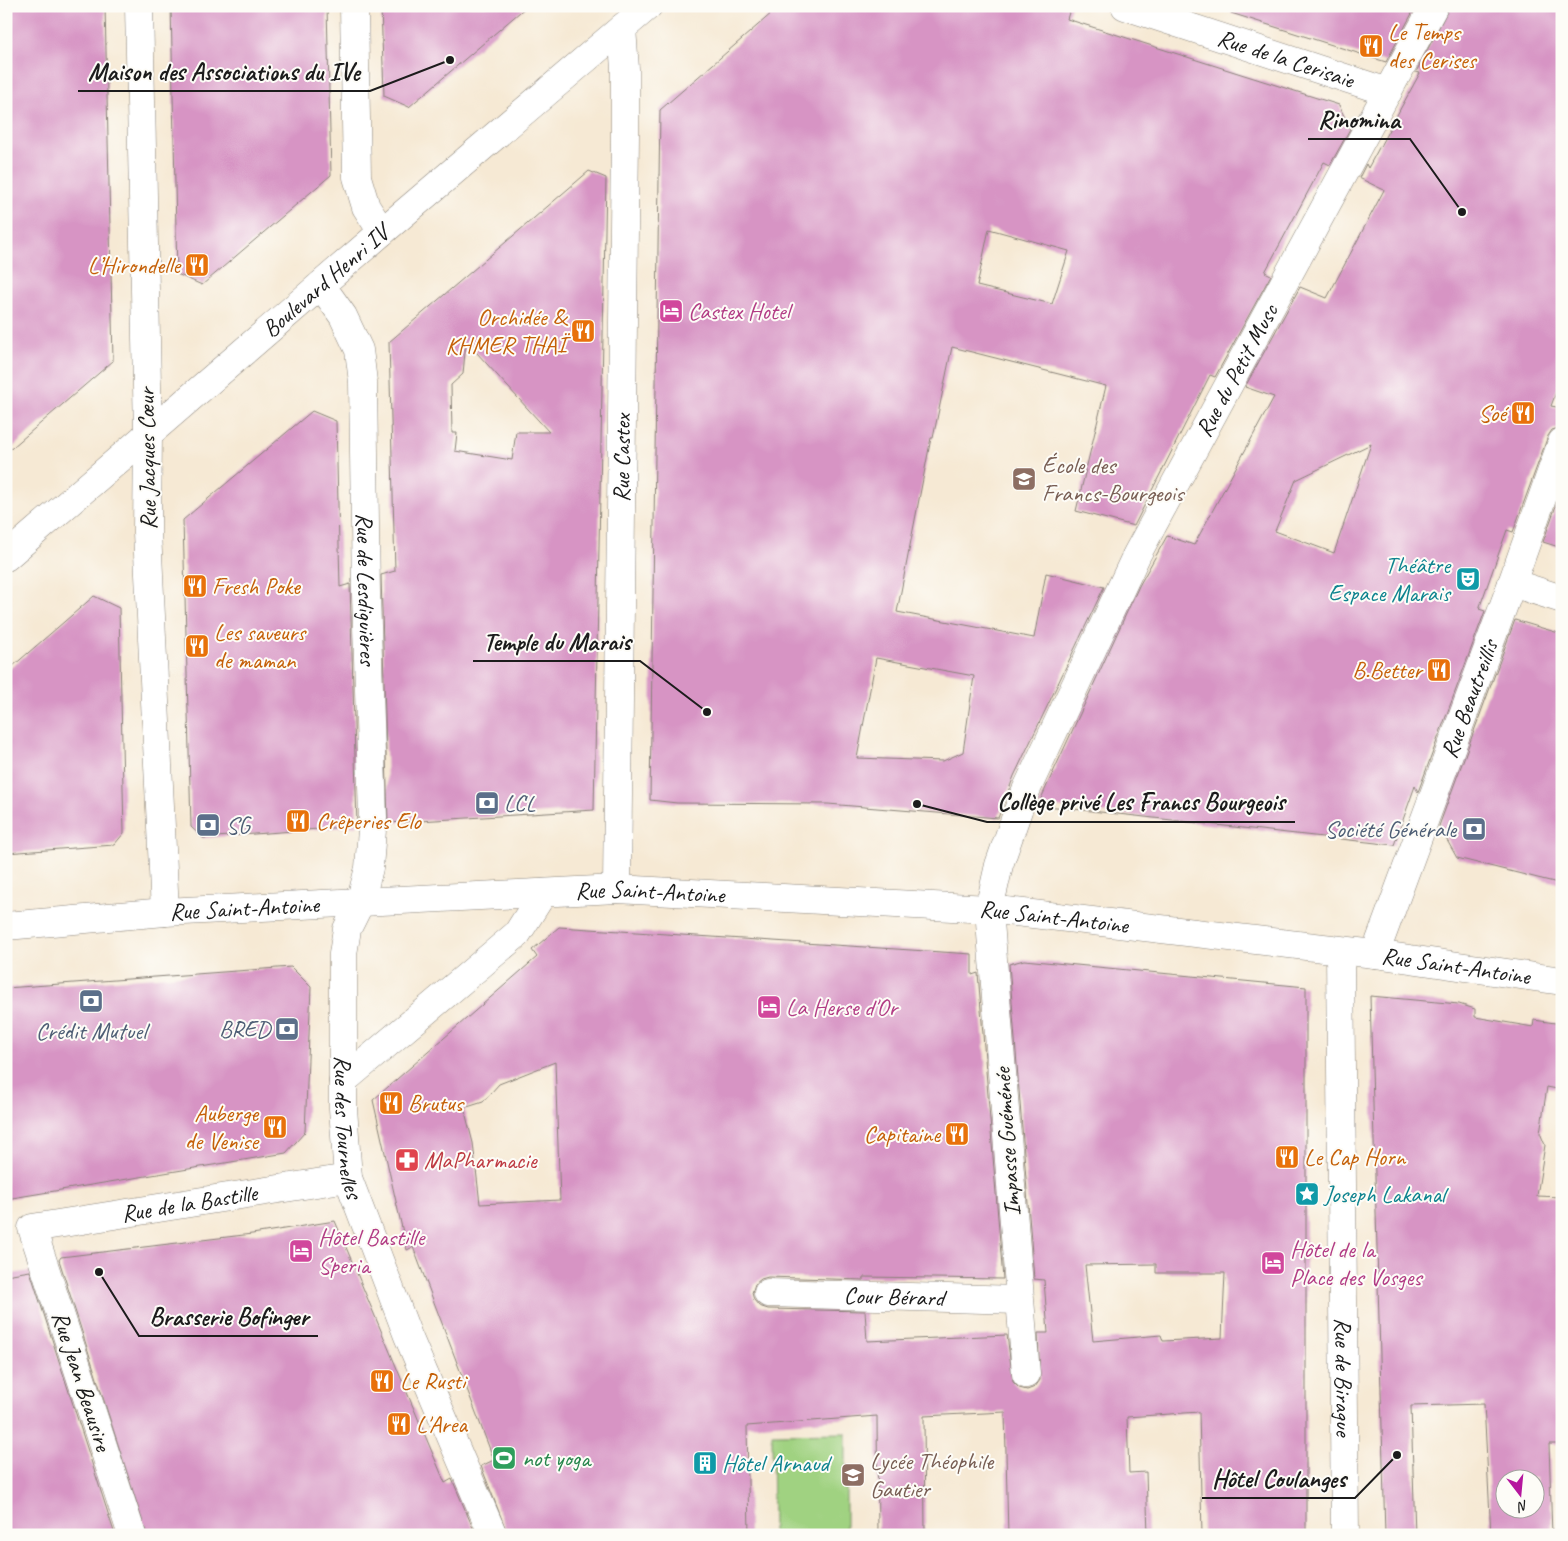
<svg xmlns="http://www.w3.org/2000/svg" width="1568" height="1541" font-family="Caveat,sans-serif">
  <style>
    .green { fill: #a0d281; stroke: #5e774e }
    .building { fill: #d794c4; fill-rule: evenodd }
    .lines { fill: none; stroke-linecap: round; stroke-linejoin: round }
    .street-casing { stroke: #898278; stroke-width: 29 }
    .primary-casing { stroke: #898278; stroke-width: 29 }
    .street { stroke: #fff; stroke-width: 28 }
    .primary { stroke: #fff; stroke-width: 28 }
    .labels { text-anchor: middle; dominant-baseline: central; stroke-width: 4; stroke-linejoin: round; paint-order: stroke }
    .food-label { font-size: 24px; fill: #c56008; stroke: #fdfcf7; text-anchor: start }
    .street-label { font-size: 24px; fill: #1c1c1c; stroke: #fdfcf7 }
    .hotel-label { font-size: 24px; fill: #b23c85; stroke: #fdfcf7; text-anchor: start }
    .education-label { font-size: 24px; fill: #785e54; stroke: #fdfcf7; text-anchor: start }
    .culture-label { font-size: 24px; fill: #0d838f; stroke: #fdfcf7; text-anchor: start }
    .service-label { font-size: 24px; fill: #4e5e75; stroke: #fdfcf7; text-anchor: start }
    .health-label { font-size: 24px; fill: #be3a42; stroke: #fdfcf7; text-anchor: start }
    .leisure-label { font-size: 24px; fill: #27864d; stroke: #fdfcf7; text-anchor: start }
    .leader { fill: none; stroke: #1c1c1c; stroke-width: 2 }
    .callout-dot { fill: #1c1c1c; stroke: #fdfcf7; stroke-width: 2 }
    .callout-label { font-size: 25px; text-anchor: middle; font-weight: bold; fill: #1c1c1c; stroke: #fdfcf7; stroke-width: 4; stroke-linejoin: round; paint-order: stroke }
  </style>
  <rect width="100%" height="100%" fill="#fdfcf7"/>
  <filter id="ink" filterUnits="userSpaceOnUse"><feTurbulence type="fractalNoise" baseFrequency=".02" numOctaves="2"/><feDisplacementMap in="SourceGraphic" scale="10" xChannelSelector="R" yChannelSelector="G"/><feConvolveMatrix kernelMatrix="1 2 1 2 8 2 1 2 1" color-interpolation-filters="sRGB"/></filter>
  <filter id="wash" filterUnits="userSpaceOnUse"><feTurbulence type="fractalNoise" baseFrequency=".0096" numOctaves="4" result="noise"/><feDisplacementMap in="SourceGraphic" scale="20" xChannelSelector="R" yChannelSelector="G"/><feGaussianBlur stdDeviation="1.12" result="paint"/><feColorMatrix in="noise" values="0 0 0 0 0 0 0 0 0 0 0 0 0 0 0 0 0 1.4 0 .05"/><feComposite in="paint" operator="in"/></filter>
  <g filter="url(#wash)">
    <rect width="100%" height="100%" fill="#f6e9d4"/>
    <path class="green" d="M 846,1433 L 846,1535 L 773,1535 L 772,1434 Z"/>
    <g id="blocks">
      <g class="building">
        <path d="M 6,6 L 105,6 L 113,361 L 6,453 Z"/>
        <path d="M 171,6 L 327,6 L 331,175 L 202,285 L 177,274 Z"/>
        <path d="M 381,6 L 527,6 L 409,107 L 384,96 Z"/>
        <path d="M 780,6 L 1071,6 L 1067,19 L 1339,105 L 1350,129 L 1330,165 L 1324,162 L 1265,272 L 1271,275 L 1215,377 L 1210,375 L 1134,526 L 1076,511 L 1106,386 L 952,347 L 933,438 L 931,438 L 897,612 L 1034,638 L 1046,573 L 1104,587 L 1014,776 L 998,818 L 828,804 L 677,803 L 650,800 L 660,110 ZM 989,229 L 1069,251 L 1052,304 L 977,286 ZM 876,658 L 974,676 L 963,752 L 943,761 L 857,758 Z"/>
        <path d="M 1232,6 L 1416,6 L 1386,62 L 1231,13 Z"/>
        <path d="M 1450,6 L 1562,6 L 1562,376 L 1551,406 L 1562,408 L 1562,427 L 1552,430 L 1548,436 L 1513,532 L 1507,530 L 1479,609 L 1485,611 L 1418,792 L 1415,786 L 1394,845 L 1038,805 L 1139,586 L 1167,536 L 1194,545 L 1274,397 L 1245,387 L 1300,287 L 1327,298 L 1384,190 L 1359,178 L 1366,164 L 1368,168 L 1420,73 L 1416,72 ZM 1371,444 L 1334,553 L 1275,531 L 1296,480 Z"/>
        <path d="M 589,171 L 606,178 L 594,810 L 388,823 L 381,575 L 395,571 L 389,342 ZM 466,341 L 549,432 L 516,432 L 512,460 L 455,451 L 457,433 L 452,433 L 451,385 L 463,374 Z"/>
        <path d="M 312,411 L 336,421 L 340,587 L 350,584 L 357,826 L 203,838 L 191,827 L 183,520 Z"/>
        <path d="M 1562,489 L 1562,548 L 1543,542 Z"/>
        <path d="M 94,596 L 119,608 L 124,833 L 114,845 L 6,853 L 6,672 Z"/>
        <path d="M 1515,620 L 1562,634 L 1562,884 L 1457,858 L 1439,826 Z"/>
        <path d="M 559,927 L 972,954 L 972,975 L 978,973 L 1003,1279 L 864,1277 L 864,1280 L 768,1277 L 761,1279 L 755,1284 L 752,1293 L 754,1300 L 759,1306 L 768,1309 L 865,1311 L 867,1341 L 1007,1335 L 1013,1382 L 1019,1388 L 1027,1390 L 1035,1387 L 1040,1380 L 1038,1333 L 1048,1333 L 1044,1280 L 1034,1279 L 1009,964 L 1024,960 L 1306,987 L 1306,1535 L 1202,1535 L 1199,1412 L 1127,1417 L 1129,1473 L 1146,1472 L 1148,1535 L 1008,1535 L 1005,1412 L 924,1416 L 925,1535 L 878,1535 L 877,1416 L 747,1426 L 749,1535 L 508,1535 L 481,1466 L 494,1460 L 413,1247 L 407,1250 L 373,1100 L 537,957 L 532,950 ZM 555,1062 L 560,1200 L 480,1204 L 473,1143 L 464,1108 L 483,1102 L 499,1084 ZM 1156,1264 L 1156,1273 L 1225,1273 L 1222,1338 L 1163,1341 L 1161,1335 L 1093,1341 L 1085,1265 Z"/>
        <path d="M 291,967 L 311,987 L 305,1132 L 286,1153 L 6,1199 L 6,988 Z"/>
        <path d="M 1370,996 L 1459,1004 L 1475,1009 L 1475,1017 L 1533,1027 L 1534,1020 L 1562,1024 L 1562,1090 L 1547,1087 L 1540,1133 L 1545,1145 L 1537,1196 L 1562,1197 L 1562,1444 L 1549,1444 L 1552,1535 L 1491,1535 L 1484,1404 L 1411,1406 L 1415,1535 L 1385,1535 ZM 1506,1478 L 1536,1478 L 1536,1508 L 1506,1508 Z"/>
        <path d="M 335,1221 L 445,1483 L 452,1479 L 476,1535 L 147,1535 L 59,1260 L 61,1257 L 252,1234 Z"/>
        <path d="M 30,1271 L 115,1535 L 6,1535 L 6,1275 Z"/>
      </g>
    </g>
  </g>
  <g filter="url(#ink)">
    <use href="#blocks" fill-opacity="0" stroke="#898278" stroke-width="1"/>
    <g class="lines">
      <defs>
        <g id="street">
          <path d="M 139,6 L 148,433 L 147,532 L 165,912"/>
          <path d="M 354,6 L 357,177 L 366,207 L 382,232"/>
          <path id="s1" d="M 1125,6 L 1388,92"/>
          <path id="s2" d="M 321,285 L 343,316 L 359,350 L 363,382 L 366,594 L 373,817 L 369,868 L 360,903 L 347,929 L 343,954 L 343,1108 L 348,1178 L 408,1336 L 493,1535"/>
          <path d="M 1512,583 L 1562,599"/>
          <path id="s3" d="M 617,889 L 625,134 L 625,69 L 622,28"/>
          <path id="s4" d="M 6,926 L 165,912 L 617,889 L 989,909 L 1375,954 L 1562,981"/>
          <path id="s5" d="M 1340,951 L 1345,1535"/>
          <path id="s6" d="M 1375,954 L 1512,583 L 1562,442"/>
          <path d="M 343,1081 L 517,934 L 543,893"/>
          <path id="s7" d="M 768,1293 L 1019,1300"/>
          <path id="s8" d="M 1026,1374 L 989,909 L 999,865 L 1022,799 L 1137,554 L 1434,6"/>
          <path id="s9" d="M 132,1535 L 32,1228 L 348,1178"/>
        </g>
        <g id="primary">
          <path id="s10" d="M 6,557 L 382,232 L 648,6"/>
        </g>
      </defs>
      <use href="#street" class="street-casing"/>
      <use href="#primary" class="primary-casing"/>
      <use href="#street" class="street"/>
      <use href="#primary" class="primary"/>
    </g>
  </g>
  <defs>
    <symbol id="restaurant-square" viewBox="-11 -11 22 22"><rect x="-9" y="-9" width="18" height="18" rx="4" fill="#e8710a" stroke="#fdfcf7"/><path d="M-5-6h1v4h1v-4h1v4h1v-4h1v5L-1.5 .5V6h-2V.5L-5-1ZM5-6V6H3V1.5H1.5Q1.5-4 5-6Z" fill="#fff"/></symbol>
    <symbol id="hotel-square" viewBox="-11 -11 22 22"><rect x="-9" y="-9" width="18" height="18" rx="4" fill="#d1479c" stroke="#fdfcf7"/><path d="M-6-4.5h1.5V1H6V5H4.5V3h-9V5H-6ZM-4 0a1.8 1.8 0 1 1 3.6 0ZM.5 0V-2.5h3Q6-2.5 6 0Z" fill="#fff"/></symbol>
    <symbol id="school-square" viewBox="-11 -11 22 22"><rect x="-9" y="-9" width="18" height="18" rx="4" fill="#8d6e63" stroke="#fdfcf7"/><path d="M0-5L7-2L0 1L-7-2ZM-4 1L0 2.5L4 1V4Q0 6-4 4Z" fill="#fff"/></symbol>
    <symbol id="theatre-square" viewBox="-11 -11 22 22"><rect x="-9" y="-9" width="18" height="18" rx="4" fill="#0f9aa8" stroke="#fdfcf7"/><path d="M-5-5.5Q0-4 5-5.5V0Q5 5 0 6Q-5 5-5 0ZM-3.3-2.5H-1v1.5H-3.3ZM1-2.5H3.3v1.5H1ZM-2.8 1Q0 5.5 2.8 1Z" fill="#fff"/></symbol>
    <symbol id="bank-square" viewBox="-11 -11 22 22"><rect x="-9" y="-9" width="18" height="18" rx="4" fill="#5c6f8a" stroke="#fdfcf7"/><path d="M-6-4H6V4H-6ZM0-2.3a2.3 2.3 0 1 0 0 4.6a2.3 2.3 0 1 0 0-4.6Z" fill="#fff"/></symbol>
    <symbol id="pharmacy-square" viewBox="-11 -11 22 22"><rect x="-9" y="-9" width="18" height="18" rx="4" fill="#e0444e" stroke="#fdfcf7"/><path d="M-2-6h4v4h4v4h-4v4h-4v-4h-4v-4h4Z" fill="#fff"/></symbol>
    <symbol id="sight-square" viewBox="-11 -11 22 22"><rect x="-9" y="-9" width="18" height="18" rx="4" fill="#0f9aa8" stroke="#fdfcf7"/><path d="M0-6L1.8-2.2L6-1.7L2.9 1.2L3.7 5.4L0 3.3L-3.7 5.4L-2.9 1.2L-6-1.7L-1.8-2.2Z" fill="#fff"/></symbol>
    <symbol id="stadium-square" viewBox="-11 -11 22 22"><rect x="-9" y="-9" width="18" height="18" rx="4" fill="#2e9e5b" stroke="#fdfcf7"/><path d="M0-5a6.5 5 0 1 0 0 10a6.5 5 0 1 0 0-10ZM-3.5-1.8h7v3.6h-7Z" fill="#fff"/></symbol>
    <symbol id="building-square" viewBox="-11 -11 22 22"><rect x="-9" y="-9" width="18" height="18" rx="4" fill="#0f9aa8" stroke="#fdfcf7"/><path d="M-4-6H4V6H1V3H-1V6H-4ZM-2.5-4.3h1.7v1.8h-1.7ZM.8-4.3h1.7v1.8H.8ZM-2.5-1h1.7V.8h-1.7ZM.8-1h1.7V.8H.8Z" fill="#fff"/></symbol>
  </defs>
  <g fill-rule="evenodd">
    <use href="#restaurant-square" x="1357" y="32" width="28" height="28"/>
    <use href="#restaurant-square" x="183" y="251" width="28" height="28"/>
    <use href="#hotel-square" x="657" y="297" width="28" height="28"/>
    <use href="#restaurant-square" x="569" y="317" width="28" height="28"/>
    <use href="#restaurant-square" x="1509" y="399" width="28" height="28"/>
    <use href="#school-square" x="1010" y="465" width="28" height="28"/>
    <use href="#theatre-square" x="1454" y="565" width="28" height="28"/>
    <use href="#restaurant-square" x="181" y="572" width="28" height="28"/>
    <use href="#restaurant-square" x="183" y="632" width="28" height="28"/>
    <use href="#restaurant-square" x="1425" y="656" width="28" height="28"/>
    <use href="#bank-square" x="473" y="789" width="28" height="28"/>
    <use href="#restaurant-square" x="284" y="807" width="28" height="28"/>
    <use href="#bank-square" x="194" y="811" width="28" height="28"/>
    <use href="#bank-square" x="1460" y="815" width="28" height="28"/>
    <use href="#bank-square" x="77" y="987" width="28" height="28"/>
    <use href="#hotel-square" x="755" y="993" width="28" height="28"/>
    <use href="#bank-square" x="273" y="1015" width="28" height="28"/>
    <use href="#restaurant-square" x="377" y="1089" width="28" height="28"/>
    <use href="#restaurant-square" x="261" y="1113" width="28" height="28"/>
    <use href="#restaurant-square" x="943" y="1120" width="28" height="28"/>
    <use href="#restaurant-square" x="1273" y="1143" width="28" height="28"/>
    <use href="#pharmacy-square" x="393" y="1146" width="28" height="28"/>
    <use href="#sight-square" x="1293" y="1180" width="28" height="28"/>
    <use href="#hotel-square" x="287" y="1237" width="28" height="28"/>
    <use href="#hotel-square" x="1259" y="1249" width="28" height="28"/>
    <use href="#restaurant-square" x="368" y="1367" width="28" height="28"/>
    <use href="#restaurant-square" x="385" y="1410" width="28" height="28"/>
    <use href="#stadium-square" x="490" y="1444" width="28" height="28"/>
    <use href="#building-square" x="691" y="1449" width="28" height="28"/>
    <use href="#school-square" x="839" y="1461" width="28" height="28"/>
  </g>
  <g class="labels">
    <g class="food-label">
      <text x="1388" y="32">Le Temps<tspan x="1388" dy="28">des Cerises</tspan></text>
      <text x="180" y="265" text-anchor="end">L’Hirondelle</text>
      <text x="566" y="317" text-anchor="end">Orchidée &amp;<tspan x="566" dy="28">KHMER THAÏ</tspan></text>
      <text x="1506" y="413" text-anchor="end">Soé</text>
      <text x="212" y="586">Fresh Poke</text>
      <text x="214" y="632">Les saveurs<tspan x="214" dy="28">de maman</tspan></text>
      <text x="1422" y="670" text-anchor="end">B.Better</text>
      <text x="316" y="821">Crêperies Elo</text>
      <text x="408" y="1103">Brutus</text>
      <text x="258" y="1113" text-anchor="end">Auberge<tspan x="258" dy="28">de Venise</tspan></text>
      <text x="940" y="1134" text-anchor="end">Capitaine</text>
      <text x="1304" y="1157">Le Cap Horn</text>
      <text x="400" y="1381">Le Rusti</text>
      <text x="416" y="1424">L'Area</text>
    </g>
    <g class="street-label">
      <text stroke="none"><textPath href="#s1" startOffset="169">Rue de la Cerisaie</textPath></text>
      <text stroke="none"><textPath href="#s10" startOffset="422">Boulevard Henri IV</textPath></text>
      <text stroke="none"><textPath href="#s8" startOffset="1061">Rue du Petit Musc</textPath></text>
      <text stroke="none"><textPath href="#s3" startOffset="431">Rue Castex</textPath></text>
      <text transform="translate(147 459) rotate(-91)">Rue Jacques Cœur</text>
      <text stroke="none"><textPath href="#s2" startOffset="315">Rue de Lesdiguières</textPath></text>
      <text stroke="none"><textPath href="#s6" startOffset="272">Rue Beautreillis</textPath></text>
      <text stroke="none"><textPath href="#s4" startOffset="645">Rue Saint-Antoine</textPath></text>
      <text stroke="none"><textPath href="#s4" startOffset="239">Rue Saint-Antoine</textPath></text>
      <text stroke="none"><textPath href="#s4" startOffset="1050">Rue Saint-Antoine</textPath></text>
      <text stroke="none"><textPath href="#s4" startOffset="1455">Rue Saint-Antoine</textPath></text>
      <text stroke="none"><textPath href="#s2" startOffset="858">Rue des Tournelles</textPath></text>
      <text transform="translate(1007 1142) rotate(-94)">Impasse Guéménée</text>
      <text stroke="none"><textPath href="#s9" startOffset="482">Rue de la Bastille</textPath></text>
      <text stroke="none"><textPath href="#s7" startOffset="126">Cour Bérard</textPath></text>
      <text stroke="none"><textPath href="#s5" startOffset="426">Rue de Birague</textPath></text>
      <text transform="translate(82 1381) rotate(72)">Rue Jean Beausire</text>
    </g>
    <g class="hotel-label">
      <text x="688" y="311">Castex Hotel</text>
      <text x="786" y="1007">La Herse d'Or</text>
      <text x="318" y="1237">Hôtel Bastille<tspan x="318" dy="28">Speria</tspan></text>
      <text x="1290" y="1249">Hôtel de la<tspan x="1290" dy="28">Place des Vosges</tspan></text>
    </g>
    <g class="education-label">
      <text x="1042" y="465">École des<tspan x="1042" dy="28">Francs-Bourgeois</tspan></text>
      <text x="870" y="1461">Lycée Théophile<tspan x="870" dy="28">Gautier</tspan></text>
    </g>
    <g class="culture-label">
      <text x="1450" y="565" text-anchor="end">Théâtre<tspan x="1450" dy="28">Espace Marais</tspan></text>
      <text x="1324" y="1194">Joseph Lakanal</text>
      <text x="722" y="1463">Hôtel Arnaud</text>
    </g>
    <g class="service-label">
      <text x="504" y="803">LCL</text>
      <text x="226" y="825">SG</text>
      <text x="1456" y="829" text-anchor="end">Société Générale</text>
      <text x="270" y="1029" text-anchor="end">BRED</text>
      <text x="91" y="1031" text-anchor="middle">Crédit Mutuel</text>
    </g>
    <g class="health-label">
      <text x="424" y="1160">MaPharmacie</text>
    </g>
    <g class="leisure-label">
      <text x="522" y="1458">not yoga</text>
    </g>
  </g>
  <path class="leader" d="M450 60L370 91H78M1462 212L1410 139H1308M707 712L640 661H473M917 804L987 822H1295M99 1272L139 1336H318M1397 1455L1355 1498H1202"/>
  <g class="callout-dot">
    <circle cx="450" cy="60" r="5"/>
    <circle cx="1462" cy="212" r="5"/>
    <circle cx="707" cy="712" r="5"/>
    <circle cx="917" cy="804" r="5"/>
    <circle cx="99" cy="1272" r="5"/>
    <circle cx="1397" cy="1455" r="5"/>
  </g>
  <g class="callout-label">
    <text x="224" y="80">Maison des Associations du IVe</text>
    <text x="1359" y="128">Rinomina</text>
    <text x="557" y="650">Temple du Marais</text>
    <text x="1141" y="810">Collège privé Les Francs Bourgeois</text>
    <text x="229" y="1325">Brasserie Bofinger</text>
    <text x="1279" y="1487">Hôtel Coulanges</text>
  </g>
  <rect width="1568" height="1541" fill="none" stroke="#fdfcf7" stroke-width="25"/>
  <g transform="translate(1520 1494) rotate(164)"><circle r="24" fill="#fdfcf7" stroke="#a3a29f"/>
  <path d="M0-4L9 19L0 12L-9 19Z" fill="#b5179e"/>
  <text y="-8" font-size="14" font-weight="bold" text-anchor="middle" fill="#1c1c1c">N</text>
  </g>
</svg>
